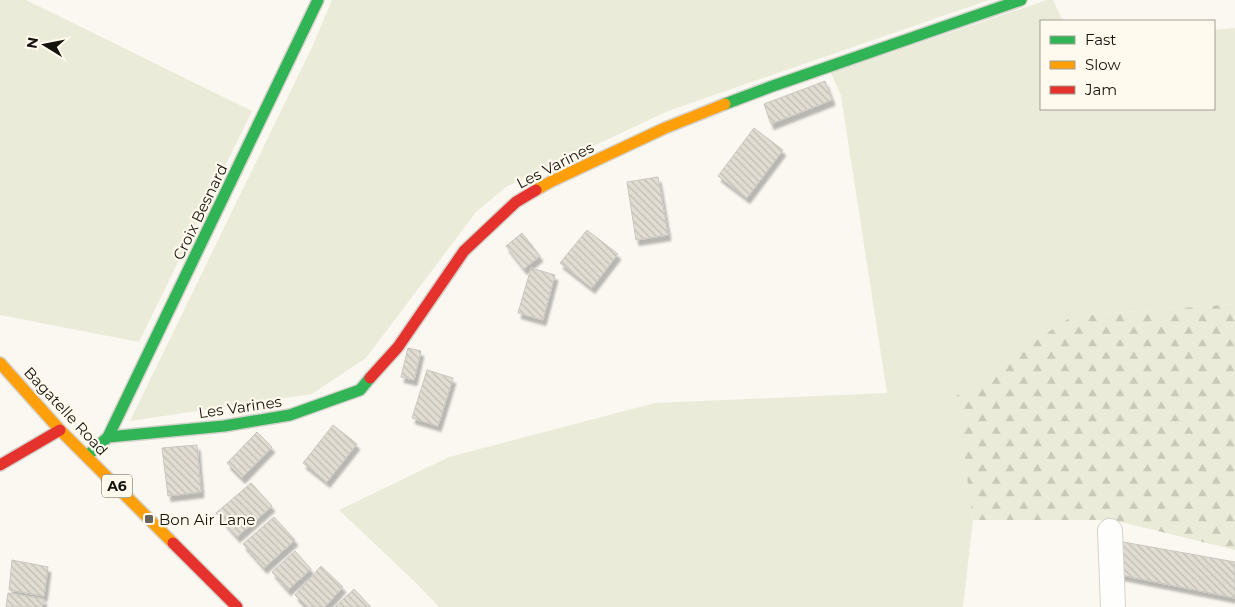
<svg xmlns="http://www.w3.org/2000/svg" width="1235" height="607" font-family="Montserrat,sans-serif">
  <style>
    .grass { fill: #ebebd9 }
    .forest { fill: url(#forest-firs) }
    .building { fill: url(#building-back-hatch); stroke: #c9c6c1; filter: url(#shadow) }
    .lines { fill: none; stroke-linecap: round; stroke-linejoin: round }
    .street-casing { stroke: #d5d2cc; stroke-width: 26 }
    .fast-casing { stroke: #d5d2cc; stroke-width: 14 }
    .slow-casing { stroke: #d5d2cc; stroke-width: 14 }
    .jam-casing { stroke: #d5d2cc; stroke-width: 14 }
    .street { stroke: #fefefd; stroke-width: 24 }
    .fast { stroke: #30b455; stroke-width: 11 }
    .slow { stroke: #ff9f0a; stroke-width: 11 }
    .jam { stroke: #e5322d; stroke-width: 11 }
    .poi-dot { fill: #66635d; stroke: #fffaed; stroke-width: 2 }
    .labels { text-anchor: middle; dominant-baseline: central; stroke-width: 4.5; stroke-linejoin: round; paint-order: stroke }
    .shield { fill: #fffaed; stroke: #5b5851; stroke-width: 1 }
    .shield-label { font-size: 14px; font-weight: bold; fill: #15130e }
    .street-label { font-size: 15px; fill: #15130e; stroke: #fffaed }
    .poi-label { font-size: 15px; fill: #15130e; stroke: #fffaed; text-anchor: start }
  </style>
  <defs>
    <pattern id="forest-firs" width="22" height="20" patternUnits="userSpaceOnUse" patternTransform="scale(1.25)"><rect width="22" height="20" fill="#ebebd9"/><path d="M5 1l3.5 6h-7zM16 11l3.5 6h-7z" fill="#c9c9b9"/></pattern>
    <pattern id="building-back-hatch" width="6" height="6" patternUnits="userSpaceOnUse" patternTransform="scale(1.25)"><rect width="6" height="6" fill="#e2ddd2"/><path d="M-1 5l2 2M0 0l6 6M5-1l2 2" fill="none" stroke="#c1bdb3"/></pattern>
    <filter id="shadow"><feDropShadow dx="3" dy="5.5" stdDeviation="1" flood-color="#0004"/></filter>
  </defs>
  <rect width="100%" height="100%" fill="#fbf8f1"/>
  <g class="grass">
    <path d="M 0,0 L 26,0 L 252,111 L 139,342 L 0,315 Z"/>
    <path d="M 332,0 L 989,0 L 668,111 L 506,187 L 476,212 L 366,358 L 312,394 L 130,421 L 313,45 Z"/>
    <path d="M 1047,0 L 1053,0 L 1063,21 L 1041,21 L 1041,109 L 1214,109 L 1214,30 L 1235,28 L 1235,304 L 1072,316 L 957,396 L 973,520 L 963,607 L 439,607 L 416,583 L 339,510 L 449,457 L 655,403 L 887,393 L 841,96 L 831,73 Z"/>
  </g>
  <path class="forest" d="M 1235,304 L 1235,550 L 1113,520 L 973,520 L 956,396 L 1072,316 Z"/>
  <g class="building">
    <path d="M 825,81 L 832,100 L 771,124 L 764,104 Z"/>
    <path d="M 754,128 L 783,150 L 747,198 L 718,176 Z"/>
    <path d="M 658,177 L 668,235 L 636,240 L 627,182 Z"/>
    <path d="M 587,230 L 618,254 L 592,288 L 560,263 Z"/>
    <path d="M 522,233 L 540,256 L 524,269 L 506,246 Z"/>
    <path d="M 531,268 L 555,275 L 543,320 L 518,313 Z"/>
    <path d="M 408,348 L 421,351 L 414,380 L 401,377 Z"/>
    <path d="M 427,370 L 453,378 L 438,426 L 412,418 Z"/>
    <path d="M 333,425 L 357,444 L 327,482 L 303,463 Z"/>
    <path d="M 257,432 L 272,447 L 242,478 L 227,463 Z"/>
    <path d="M 197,445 L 201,492 L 168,496 L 162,448 Z"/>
    <path d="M 251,483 L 272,506 L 237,537 L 216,513 Z"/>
    <path d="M 274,517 L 295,540 L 264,568 L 243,544 Z"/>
    <path d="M 1123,542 L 1235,562 L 1235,598 L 1116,574 Z"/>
    <path d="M 295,551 L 311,569 L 288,590 L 272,572 Z"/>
    <path d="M 12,560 L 48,567 L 44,596 L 9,590 Z"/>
    <path d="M 321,566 L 343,587 L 325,607 L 307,607 L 295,595 Z"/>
    <path d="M 354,589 L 371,607 L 335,607 Z"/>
    <path d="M 8,593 L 44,599 L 42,607 L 6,607 Z"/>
  </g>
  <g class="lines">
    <defs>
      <path id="street" d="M 1110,531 L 1113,607"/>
      <g id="fast">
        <path d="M 725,104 L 770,87 L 1021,0"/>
        <path d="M 108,437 L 318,0"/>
        <path d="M 87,456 L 108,437 L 224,426 L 290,415 L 360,390 L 370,378"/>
      </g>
      <g id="slow">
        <path d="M 536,190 L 552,181 L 665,128 L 725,104"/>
        <path d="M 0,363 L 60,430 L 173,543"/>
      </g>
      <g id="jam">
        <path d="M 370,378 L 398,347 L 464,251 L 516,202 L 536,190"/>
        <path d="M 0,465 L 60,430"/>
        <path d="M 173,543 L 237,607"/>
      </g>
    </defs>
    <use href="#street" class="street-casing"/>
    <use href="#fast" class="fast-casing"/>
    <use href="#slow" class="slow-casing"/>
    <use href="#jam" class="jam-casing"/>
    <use href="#street" class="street"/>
    <use href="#fast" class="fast"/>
    <use href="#slow" class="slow"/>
    <use href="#jam" class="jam"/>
  </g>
  <rect class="poi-dot" x="144" y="514" width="10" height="10" rx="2.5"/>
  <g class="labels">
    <rect class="shield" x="102" y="474.5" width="30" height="23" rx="4"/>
    <g class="shield-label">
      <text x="117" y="486">A6</text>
    </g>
    <g class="street-label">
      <text transform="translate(555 165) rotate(-27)">Les Varines</text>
      <text transform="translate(200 212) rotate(-64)">Croix Besnard</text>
      <text transform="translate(240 407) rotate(-8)">Les Varines</text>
      <text transform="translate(66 411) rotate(47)">Bagatelle Road</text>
    </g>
    <g class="poi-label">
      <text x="159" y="519">Bon Air Lane</text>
    </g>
  </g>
  <rect x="1040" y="20" width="175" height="90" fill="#fffaed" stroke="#a19e94"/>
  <rect x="1050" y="36" width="25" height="8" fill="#30b455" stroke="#a19e94"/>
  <text x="1085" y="45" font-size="15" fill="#15130e">Fast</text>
  <rect x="1050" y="61" width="25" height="8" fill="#ff9f0a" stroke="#a19e94"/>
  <text x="1085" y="70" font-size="15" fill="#15130e">Slow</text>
  <rect x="1050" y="86" width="25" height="8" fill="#e5322d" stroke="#a19e94"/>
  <text x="1085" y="95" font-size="15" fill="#15130e">Jam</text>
  <g transform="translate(45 45) rotate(280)" stroke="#fffaed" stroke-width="4" paint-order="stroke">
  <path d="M0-4L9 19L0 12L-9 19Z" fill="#15130e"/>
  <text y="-8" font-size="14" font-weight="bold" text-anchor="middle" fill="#15130e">N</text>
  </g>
</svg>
